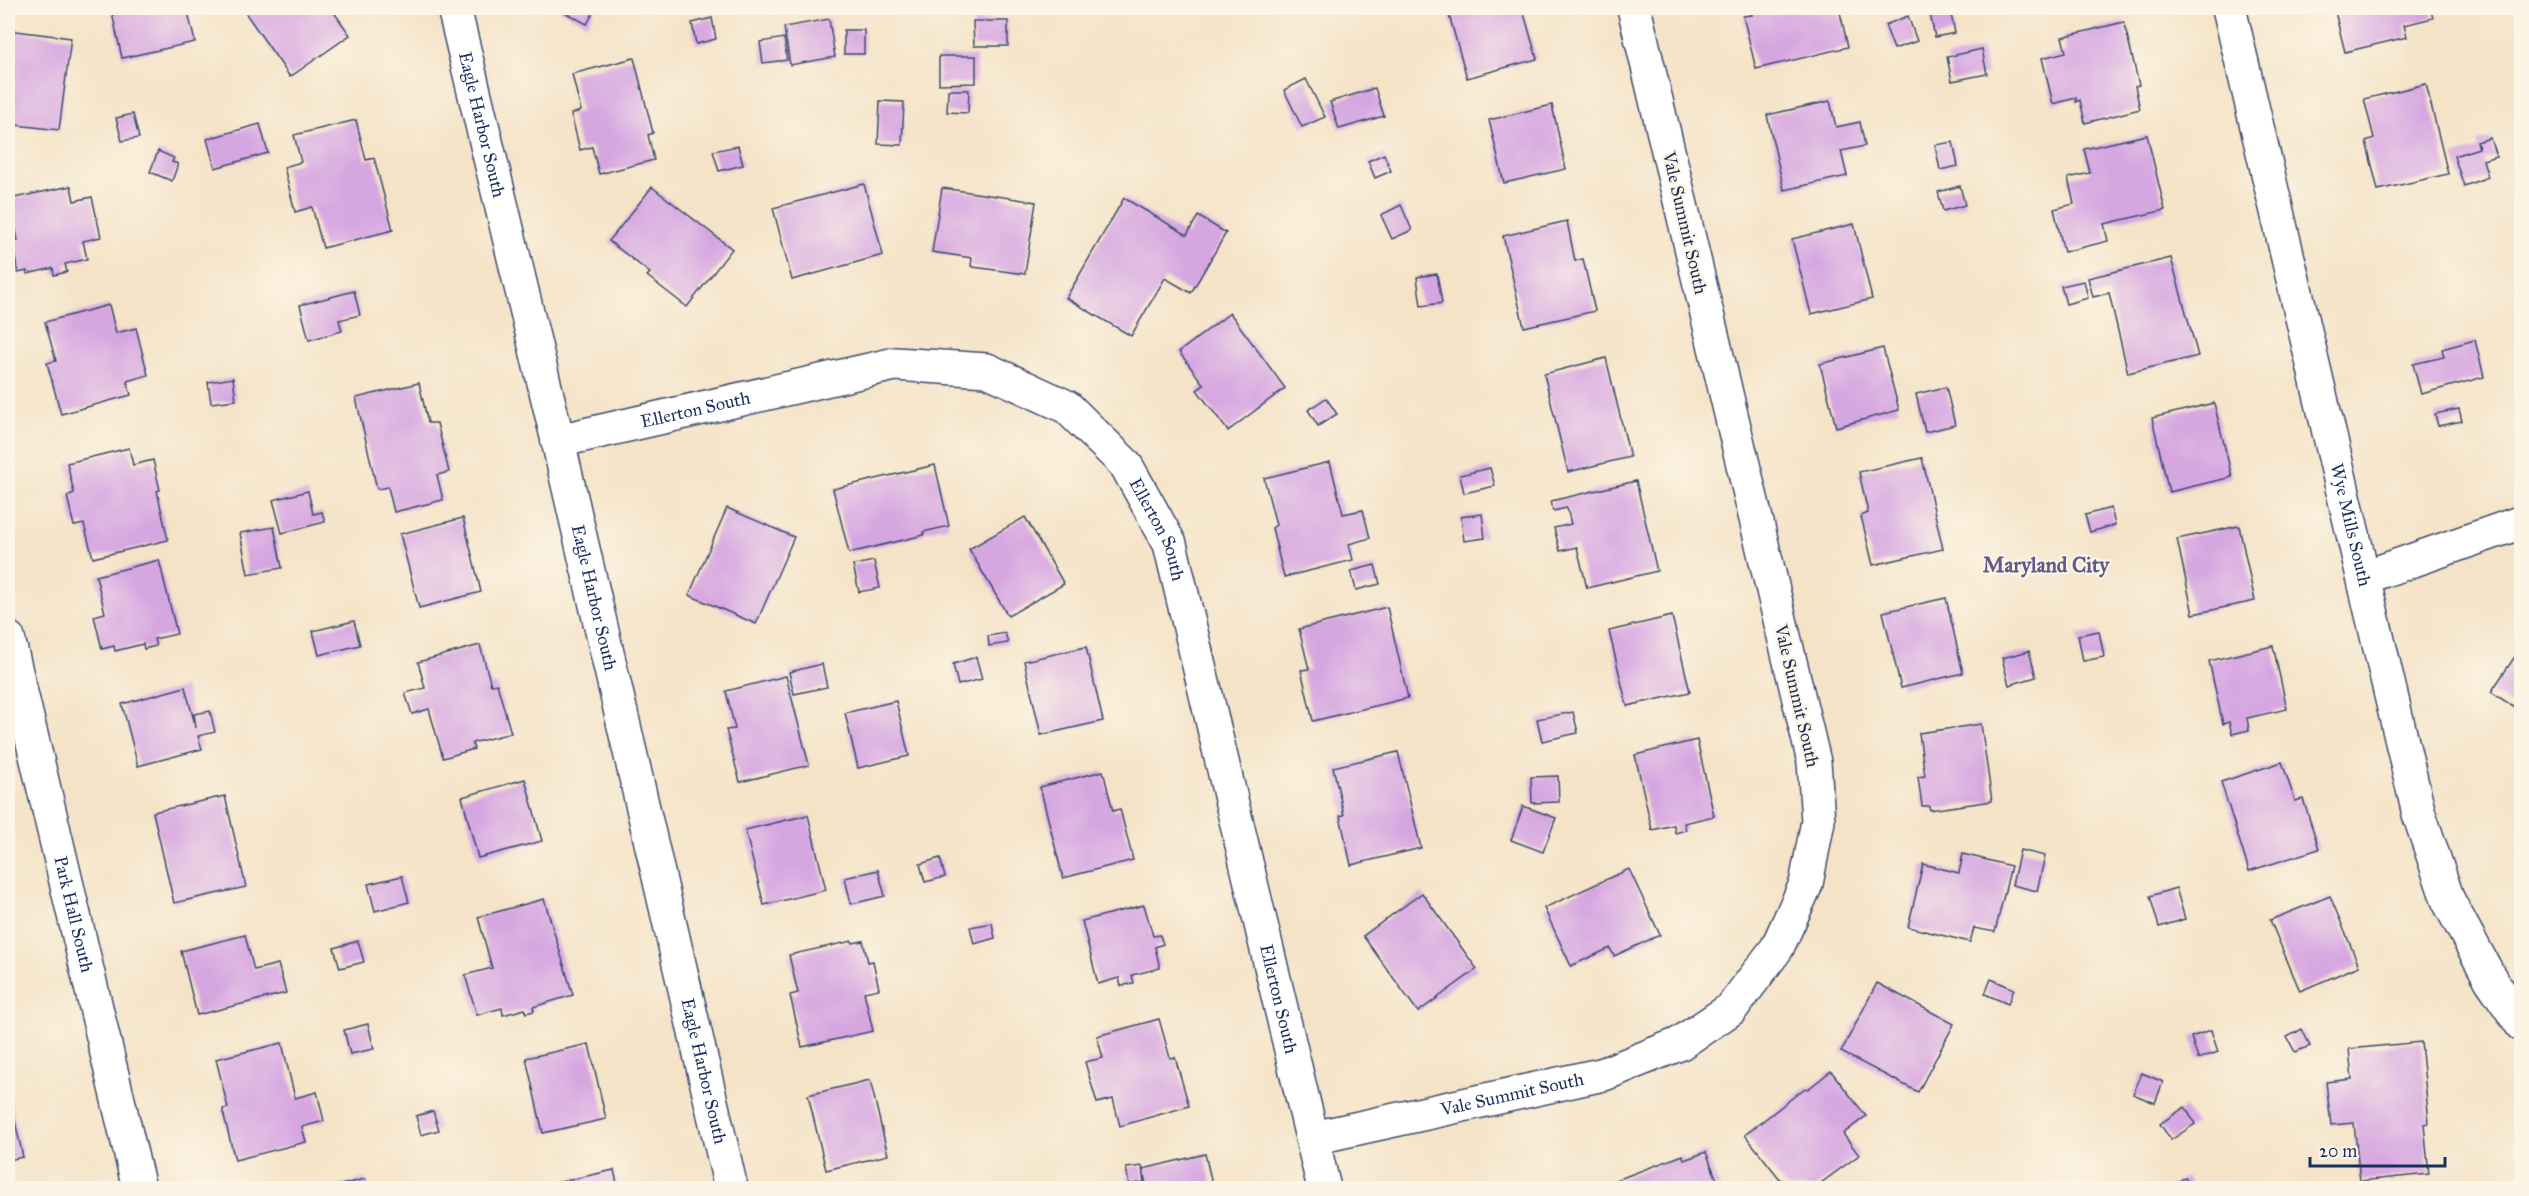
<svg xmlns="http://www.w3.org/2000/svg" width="2529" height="1196" font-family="'IM FELL Great Primer',serif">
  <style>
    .building { fill: #d6a6e1 }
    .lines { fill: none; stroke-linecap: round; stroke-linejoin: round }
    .minor-casing { stroke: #3c4a6e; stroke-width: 36 }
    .minor { stroke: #fff; stroke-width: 33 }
    .labels { text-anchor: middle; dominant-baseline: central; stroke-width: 4.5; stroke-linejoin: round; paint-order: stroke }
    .street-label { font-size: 18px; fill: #1b2f5e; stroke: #fcf5e5 }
    .quarter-label { font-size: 21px; font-weight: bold; fill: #5c598c; stroke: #fcf5e5 }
  </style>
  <rect width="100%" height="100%" fill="#fcf5e5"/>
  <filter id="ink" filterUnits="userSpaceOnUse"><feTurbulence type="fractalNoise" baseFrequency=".0167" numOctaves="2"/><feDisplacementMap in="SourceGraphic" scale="12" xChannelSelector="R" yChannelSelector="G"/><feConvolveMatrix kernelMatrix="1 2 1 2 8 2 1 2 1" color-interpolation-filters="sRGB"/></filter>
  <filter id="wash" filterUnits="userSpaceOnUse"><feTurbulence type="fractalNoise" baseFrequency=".008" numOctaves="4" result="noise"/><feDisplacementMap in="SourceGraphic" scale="24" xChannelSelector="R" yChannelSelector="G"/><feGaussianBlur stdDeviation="1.35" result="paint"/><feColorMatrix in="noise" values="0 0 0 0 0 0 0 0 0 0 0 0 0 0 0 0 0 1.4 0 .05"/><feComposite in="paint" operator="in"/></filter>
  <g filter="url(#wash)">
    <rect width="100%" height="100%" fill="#f4e3c7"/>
    <g id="blocks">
      <g class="building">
        <path d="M 111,8 L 187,8 L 195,42 L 122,58 Z"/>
        <path d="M 242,8 L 331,8 L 350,35 L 290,77 Z"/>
        <path d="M 556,8 L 596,8 L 587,24 Z"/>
        <path d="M 1447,8 L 1516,8 L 1518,12 L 1523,10 L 1537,59 L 1467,78 Z"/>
        <path d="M 1750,8 L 1839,8 L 1848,47 L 1756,69 L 1743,16 L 1752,15 Z"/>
        <path d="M 2334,8 L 2430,8 L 2433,18 L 2404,25 L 2407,37 L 2345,52 Z"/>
        <path d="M 1950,10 L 1955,33 L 1935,37 L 1930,14 Z"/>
        <path d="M 1908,16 L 1917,41 L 1894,49 L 1885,25 Z"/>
        <path d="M 712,18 L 716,39 L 696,44 L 692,23 Z"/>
        <path d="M 829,19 L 835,57 L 790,65 L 784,27 Z"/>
        <path d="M 973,21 L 1008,21 L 1008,46 L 974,46 Z"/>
        <path d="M 2124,22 L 2139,85 L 2135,86 L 2140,109 L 2085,123 L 2080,100 L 2076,102 L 2076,98 L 2053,104 L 2042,58 L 2066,52 L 2062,37 Z"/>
        <path d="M 8,30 L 71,38 L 59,130 L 8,124 Z"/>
        <rect x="844" y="30" width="20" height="24"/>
        <path d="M 784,38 L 787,60 L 763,63 L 760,42 Z"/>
        <path d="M 1982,49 L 1987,74 L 1952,81 L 1947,57 Z"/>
        <path d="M 939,56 L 976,56 L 976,83 L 939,84 Z"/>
        <path d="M 634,58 L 652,129 L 653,133 L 648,135 L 654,160 L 599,174 L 592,147 L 580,150 L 571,114 L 581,111 L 572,74 Z"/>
        <path d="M 1306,79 L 1325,117 L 1302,127 L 1284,90 Z"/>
        <path d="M 2426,84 L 2448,174 L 2378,190 L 2366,141 L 2374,138 L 2364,99 Z"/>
        <path d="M 1375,88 L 1384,116 L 1339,129 L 1330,102 Z"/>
        <path d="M 948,90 L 969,90 L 968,113 L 947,112 Z"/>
        <path d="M 880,101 L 904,102 L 902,145 L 878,144 Z"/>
        <path d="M 1830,101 L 1836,127 L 1860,122 L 1865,146 L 1841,151 L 1847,176 L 1784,190 L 1767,115 Z"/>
        <path d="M 1552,105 L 1566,169 L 1504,183 L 1489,120 Z"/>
        <path d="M 133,114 L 139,138 L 122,141 L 116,118 Z"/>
        <path d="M 356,120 L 366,160 L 374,158 L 393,230 L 323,248 L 312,207 L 295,212 L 284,167 L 301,162 L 294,135 Z"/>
        <path d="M 260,124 L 268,153 L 215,168 L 207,139 Z"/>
        <path d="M 2147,135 L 2165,210 L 2104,224 L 2108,241 L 2064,252 L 2054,209 L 2074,204 L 2068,178 L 2090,173 L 2084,149 Z"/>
        <path d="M 2490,138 L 2496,156 L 2483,160 L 2488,177 L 2464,186 L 2454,156 L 2479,148 L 2477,142 Z"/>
        <path d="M 1953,142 L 1958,166 L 1940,170 L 1935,145 Z"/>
        <path d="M 738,146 L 743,165 L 719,171 L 713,151 Z"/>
        <path d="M 158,151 L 174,158 L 172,162 L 178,164 L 172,181 L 150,172 Z"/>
        <path d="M 1384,154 L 1391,171 L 1375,178 L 1368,161 Z"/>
        <path d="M 864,184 L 883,255 L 792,280 L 773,208 Z"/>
        <path d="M 71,186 L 74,201 L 92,197 L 101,237 L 83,241 L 87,259 L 65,264 L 67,272 L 54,275 L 53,268 L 27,274 L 27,271 L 18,273 L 12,242 L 18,240 L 9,199 Z"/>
        <path d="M 1960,186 L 1965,205 L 1943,211 L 1938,192 Z"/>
        <path d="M 652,187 L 732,249 L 687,307 L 647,276 L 650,273 L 609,241 Z"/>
        <path d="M 942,188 L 1036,202 L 1025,274 L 973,267 L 971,266 L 972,258 L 932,252 Z"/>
        <path d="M 1124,198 L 1187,235 L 1198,216 L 1226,233 L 1191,293 L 1165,278 L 1131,336 L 1066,298 Z"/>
        <path d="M 1401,205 L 1412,230 L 1392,239 L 1381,215 Z"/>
        <path d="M 1567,221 L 1575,261 L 1583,259 L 1595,311 L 1524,327 L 1503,236 Z"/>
        <path d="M 1854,224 L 1872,299 L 1811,314 L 1792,239 Z"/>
        <path d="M 2171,258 L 2198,356 L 2128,373 L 2109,293 L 2093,297 L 2088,278 Z"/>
        <path d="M 1437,274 L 1442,303 L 1421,306 L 1417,277 Z"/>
        <path d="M 2084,281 L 2088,298 L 2066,304 L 2061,286 Z"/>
        <path d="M 354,291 L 360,315 L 339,320 L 342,331 L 309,340 L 300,305 Z"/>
        <path d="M 109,305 L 116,333 L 136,328 L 148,375 L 127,381 L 131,395 L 61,414 L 47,363 L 56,361 L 45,322 Z"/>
        <path d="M 1230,313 L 1285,388 L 1228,431 L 1197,390 L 1204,385 L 1179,352 Z"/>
        <path d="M 2475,340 L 2484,377 L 2421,394 L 2413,364 L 2444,357 L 2442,349 Z"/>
        <path d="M 1883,348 L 1899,410 L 1836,427 L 1820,364 Z"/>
        <path d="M 1606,358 L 1630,457 L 1568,472 L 1544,374 Z"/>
        <path d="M 233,378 L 236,400 L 211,403 L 208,382 Z"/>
        <path d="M 419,383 L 428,423 L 437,423 L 449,472 L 437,475 L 443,500 L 394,512 L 388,487 L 377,489 L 356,398 Z"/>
        <path d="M 1946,387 L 1955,425 L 1925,432 L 1916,394 Z"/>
        <path d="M 1326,398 L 1337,414 L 1318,426 L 1308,410 Z"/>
        <path d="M 2214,403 L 2232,477 L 2169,492 L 2152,418 Z"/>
        <path d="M 2459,409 L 2462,421 L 2438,426 L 2435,414 Z"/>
        <path d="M 129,448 L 133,465 L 153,460 L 160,490 L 157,491 L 168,540 L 93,558 L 84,524 L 74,526 L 67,496 L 74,493 L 67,463 Z"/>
        <path d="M 1922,458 L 1943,549 L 1873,565 L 1861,516 L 1868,513 L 1859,472 Z"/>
        <path d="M 1330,462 L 1343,514 L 1363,510 L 1370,538 L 1349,544 L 1353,560 L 1284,577 L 1272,528 L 1276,525 L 1264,478 Z"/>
        <path d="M 935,465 L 949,526 L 923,532 L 924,535 L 849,553 L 833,489 Z"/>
        <path d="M 1490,468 L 1495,486 L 1464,493 L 1460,475 Z"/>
        <path d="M 1636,481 L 1657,571 L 1587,588 L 1577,547 L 1560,551 L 1554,528 L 1571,524 L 1567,508 L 1553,511 L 1551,501 Z"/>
        <path d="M 308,491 L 313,514 L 322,512 L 325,522 L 282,533 L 273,500 Z"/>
        <path d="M 727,508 L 794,537 L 756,624 L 689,595 Z"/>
        <path d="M 2111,508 L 2115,525 L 2090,532 L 2085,515 Z"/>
        <path d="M 1482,514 L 1485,538 L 1464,541 L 1461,517 Z"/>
        <path d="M 1025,517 L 1064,584 L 1008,616 L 969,549 Z"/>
        <path d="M 463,518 L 481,592 L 419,608 L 400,534 Z"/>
        <path d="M 2239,526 L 2255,601 L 2193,614 L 2177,539 Z"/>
        <path d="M 274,527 L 282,568 L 248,574 L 240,533 Z"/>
        <path d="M 159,560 L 177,634 L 154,639 L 156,646 L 144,649 L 143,644 L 115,651 L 114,646 L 102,649 L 94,616 L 105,613 L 96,576 Z"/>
        <path d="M 874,561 L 880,588 L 859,592 L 853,565 Z"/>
        <path d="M 1375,565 L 1380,584 L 1356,590 L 1351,571 Z"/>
        <path d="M 1946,598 L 1963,673 L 1901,688 L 1883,612 Z"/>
        <path d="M 1387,607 L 1408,698 L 1313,721 L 1301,670 L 1309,669 L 1299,629 Z"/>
        <path d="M 1672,616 L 1690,692 L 1627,706 L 1609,631 Z"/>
        <path d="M 354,621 L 360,645 L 319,655 L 313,631 Z"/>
        <path d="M 2099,631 L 2104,657 L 2083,661 L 2078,635 Z"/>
        <path d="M 1005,633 L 1008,643 L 989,646 L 988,636 Z"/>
        <path d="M 480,645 L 491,685 L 497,684 L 511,733 L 472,743 L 474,749 L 443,758 L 429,709 L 412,714 L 405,693 L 425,688 L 418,662 Z"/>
        <path d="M 2273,646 L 2287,709 L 2247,718 L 2249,730 L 2232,734 L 2229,722 L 2223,724 L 2209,661 Z"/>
        <path d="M 2522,646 L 2522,712 L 2491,692 Z"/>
        <path d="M 1086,647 L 1103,721 L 1041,735 L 1024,661 Z"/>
        <path d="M 2029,651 L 2036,677 L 2009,685 L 2002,658 Z"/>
        <path d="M 976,657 L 982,679 L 958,685 L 953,664 Z"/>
        <path d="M 822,664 L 827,687 L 794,694 L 789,672 Z"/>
        <path d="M 786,676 L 809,765 L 740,782 L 726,730 L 735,729 L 726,691 Z"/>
        <path d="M 185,687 L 196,728 L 194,714 L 210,711 L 215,732 L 198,736 L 202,749 L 138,766 L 122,704 Z"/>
        <path d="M 896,701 L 909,756 L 858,768 L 845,713 Z"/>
        <path d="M 1573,712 L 1578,733 L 1542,741 L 1537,719 Z"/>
        <path d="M 1981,724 L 1992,801 L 1930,810 L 1929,806 L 1922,806 L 1918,777 L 1925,776 L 1919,733 Z"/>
        <path d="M 1697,740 L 1714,816 L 1684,823 L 1686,830 L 1675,833 L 1674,825 L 1652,830 L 1635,755 Z"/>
        <path d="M 1398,752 L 1421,848 L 1351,865 L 1340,816 L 1344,815 L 1333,767 Z"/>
        <path d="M 2282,762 L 2295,801 L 2303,799 L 2319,849 L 2249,871 L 2221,782 Z"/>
        <path d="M 1103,771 L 1113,811 L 1120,809 L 1133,860 L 1063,878 L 1040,787 Z"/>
        <path d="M 1558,776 L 1559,802 L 1532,803 L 1531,777 Z"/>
        <path d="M 525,779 L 542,841 L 478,858 L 462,797 Z"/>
        <path d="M 225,796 L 246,887 L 174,903 L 153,812 Z"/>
        <path d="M 1523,806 L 1556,818 L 1543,852 L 1511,840 Z"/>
        <path d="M 808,815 L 826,890 L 764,905 L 745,830 Z"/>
        <path d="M 2020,850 L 2045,856 L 2037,891 L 2012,885 Z"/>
        <path d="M 1963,854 L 2011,866 L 1995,932 L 1974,928 L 1970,942 L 1908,927 L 1923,864 L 1959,873 Z"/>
        <path d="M 940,858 L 945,877 L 925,882 L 920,864 Z"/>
        <path d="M 1629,869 L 1660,935 L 1614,956 L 1610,948 L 1571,966 L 1544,908 Z"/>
        <path d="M 878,870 L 885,896 L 851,904 L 845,878 Z"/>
        <path d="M 402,876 L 409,902 L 375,911 L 368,884 Z"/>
        <path d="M 2176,888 L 2185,919 L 2159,927 L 2150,896 Z"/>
        <path d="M 1422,893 L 1477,969 L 1418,1012 L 1363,936 Z"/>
        <path d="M 2330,896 L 2359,966 L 2300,991 L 2270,920 Z"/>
        <path d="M 544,899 L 573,995 L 533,1007 L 534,1011 L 526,1013 L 525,1009 L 503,1015 L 502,1008 L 477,1015 L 465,975 L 492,968 L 478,917 Z"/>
        <path d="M 1144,905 L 1153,936 L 1160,935 L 1163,944 L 1155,947 L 1160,968 L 1132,975 L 1134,983 L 1121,986 L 1119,978 L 1098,984 L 1082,921 Z"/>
        <path d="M 992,923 L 995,938 L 974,944 L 970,927 Z"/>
        <path d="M 245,935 L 254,970 L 278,964 L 286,993 L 197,1015 L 181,951 Z"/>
        <path d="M 358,941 L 364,962 L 340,968 L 334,948 Z"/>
        <path d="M 852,941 L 853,943 L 863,941 L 868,962 L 873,961 L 879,989 L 864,992 L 873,1031 L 802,1047 L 790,995 L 798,993 L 789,955 Z"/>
        <path d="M 1991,979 L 2014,989 L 2008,1004 L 1985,994 Z"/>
        <path d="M 1877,983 L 1954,1024 L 1918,1092 L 1841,1052 Z"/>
        <path d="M 1159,1019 L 1170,1058 L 1175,1057 L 1189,1106 L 1120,1126 L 1113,1099 L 1097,1103 L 1085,1062 L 1103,1058 L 1097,1036 Z"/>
        <path d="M 368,1024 L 374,1049 L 350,1054 L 344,1030 Z"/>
        <path d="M 2302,1029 L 2310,1046 L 2295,1052 L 2287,1037 Z"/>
        <path d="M 2211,1030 L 2218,1052 L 2198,1059 L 2191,1037 Z"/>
        <path d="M 2421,1042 L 2429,1123 L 2424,1124 L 2429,1174 L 2360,1181 L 2354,1123 L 2331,1125 L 2326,1082 L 2352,1079 L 2349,1049 Z"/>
        <path d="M 282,1043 L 295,1098 L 317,1092 L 324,1121 L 302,1127 L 306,1142 L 235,1160 L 223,1112 L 223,1109 L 228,1108 L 216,1059 Z"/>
        <path d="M 589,1044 L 606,1119 L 543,1133 L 526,1058 Z"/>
        <path d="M 1831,1071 L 1866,1116 L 1843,1134 L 1859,1155 L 1814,1188 L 1787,1188 L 1745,1135 L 1805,1088 L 1808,1089 Z"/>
        <path d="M 2142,1073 L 2163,1082 L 2155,1103 L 2133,1094 Z"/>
        <path d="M 870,1080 L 888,1155 L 826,1170 L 808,1095 Z"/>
        <path d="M 8,1090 L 23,1157 L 8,1160 Z"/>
        <path d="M 2185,1107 L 2195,1124 L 2171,1140 L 2160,1124 Z"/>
        <path d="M 433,1111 L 439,1130 L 421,1135 L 416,1116 Z"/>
        <path d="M 1706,1152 L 1720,1188 L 1613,1188 L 1611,1182 L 1683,1155 L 1684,1160 Z"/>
        <path d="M 1205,1154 L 1213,1188 L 1133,1188 L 1146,1185 L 1143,1169 Z"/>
        <path d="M 1142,1166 L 1144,1182 L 1129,1185 L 1126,1168 Z"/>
        <path d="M 614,1170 L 618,1188 L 543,1188 L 542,1186 Z"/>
        <path d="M 2185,1177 L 2193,1188 L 2170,1188 Z"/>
        <path d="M 365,1179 L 368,1188 L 329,1188 Z"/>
      </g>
    </g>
  </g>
  <g filter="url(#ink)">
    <use href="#blocks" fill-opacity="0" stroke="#3c4a6e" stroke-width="1.5"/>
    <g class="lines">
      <defs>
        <g id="minor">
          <path id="s1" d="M 454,8 L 558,441 L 731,1188"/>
          <path id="s2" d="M 2229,8 L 2419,814 L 2448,900 L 2491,980 L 2522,1025"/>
          <path id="s3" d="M 558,441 L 895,364 L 987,370 L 1067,407 L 1126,465 L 1170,544 L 1324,1188"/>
          <path d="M 2365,577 L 2522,522"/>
          <path id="s4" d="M 8,638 L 139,1188"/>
          <path id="s5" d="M 1313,1138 L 1604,1074 L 1679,1044 L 1731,1009 L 1777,948 L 1806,884 L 1818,821 L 1814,762 L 1634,8"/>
        </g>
      </defs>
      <use href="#minor" class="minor-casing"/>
      <use href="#minor" class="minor"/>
    </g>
  </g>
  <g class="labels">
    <g class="street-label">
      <text stroke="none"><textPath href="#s1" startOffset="120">Eagle Harbor South</textPath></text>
      <text transform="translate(1685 223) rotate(77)">Vale Summit South</text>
      <text stroke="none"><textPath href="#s3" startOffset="141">Ellerton South</textPath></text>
      <text stroke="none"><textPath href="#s2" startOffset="531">Wye Mills South</textPath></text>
      <text stroke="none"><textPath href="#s3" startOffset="681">Ellerton South</textPath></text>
      <text stroke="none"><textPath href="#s1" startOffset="606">Eagle Harbor South</textPath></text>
      <text transform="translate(1797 696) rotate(77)">Vale Summit South</text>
      <text stroke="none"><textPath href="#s4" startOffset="284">Park Hall South</textPath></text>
      <text stroke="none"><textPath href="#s3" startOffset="1167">Ellerton South</textPath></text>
      <text stroke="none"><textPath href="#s1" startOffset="1092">Eagle Harbor South</textPath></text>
      <text stroke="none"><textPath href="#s5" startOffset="204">Vale Summit South</textPath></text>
    </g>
    <g class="quarter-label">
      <text x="2046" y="565">Maryland City</text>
    </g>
  </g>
  <rect width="2529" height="1196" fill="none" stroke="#fcf5e5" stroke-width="30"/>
  <path d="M2310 1157v9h135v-9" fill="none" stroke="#1b2f5e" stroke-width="3"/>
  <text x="2319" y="1157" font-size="18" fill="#1b2f5e" stroke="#fcf5e5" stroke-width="4.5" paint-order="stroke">20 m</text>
</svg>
